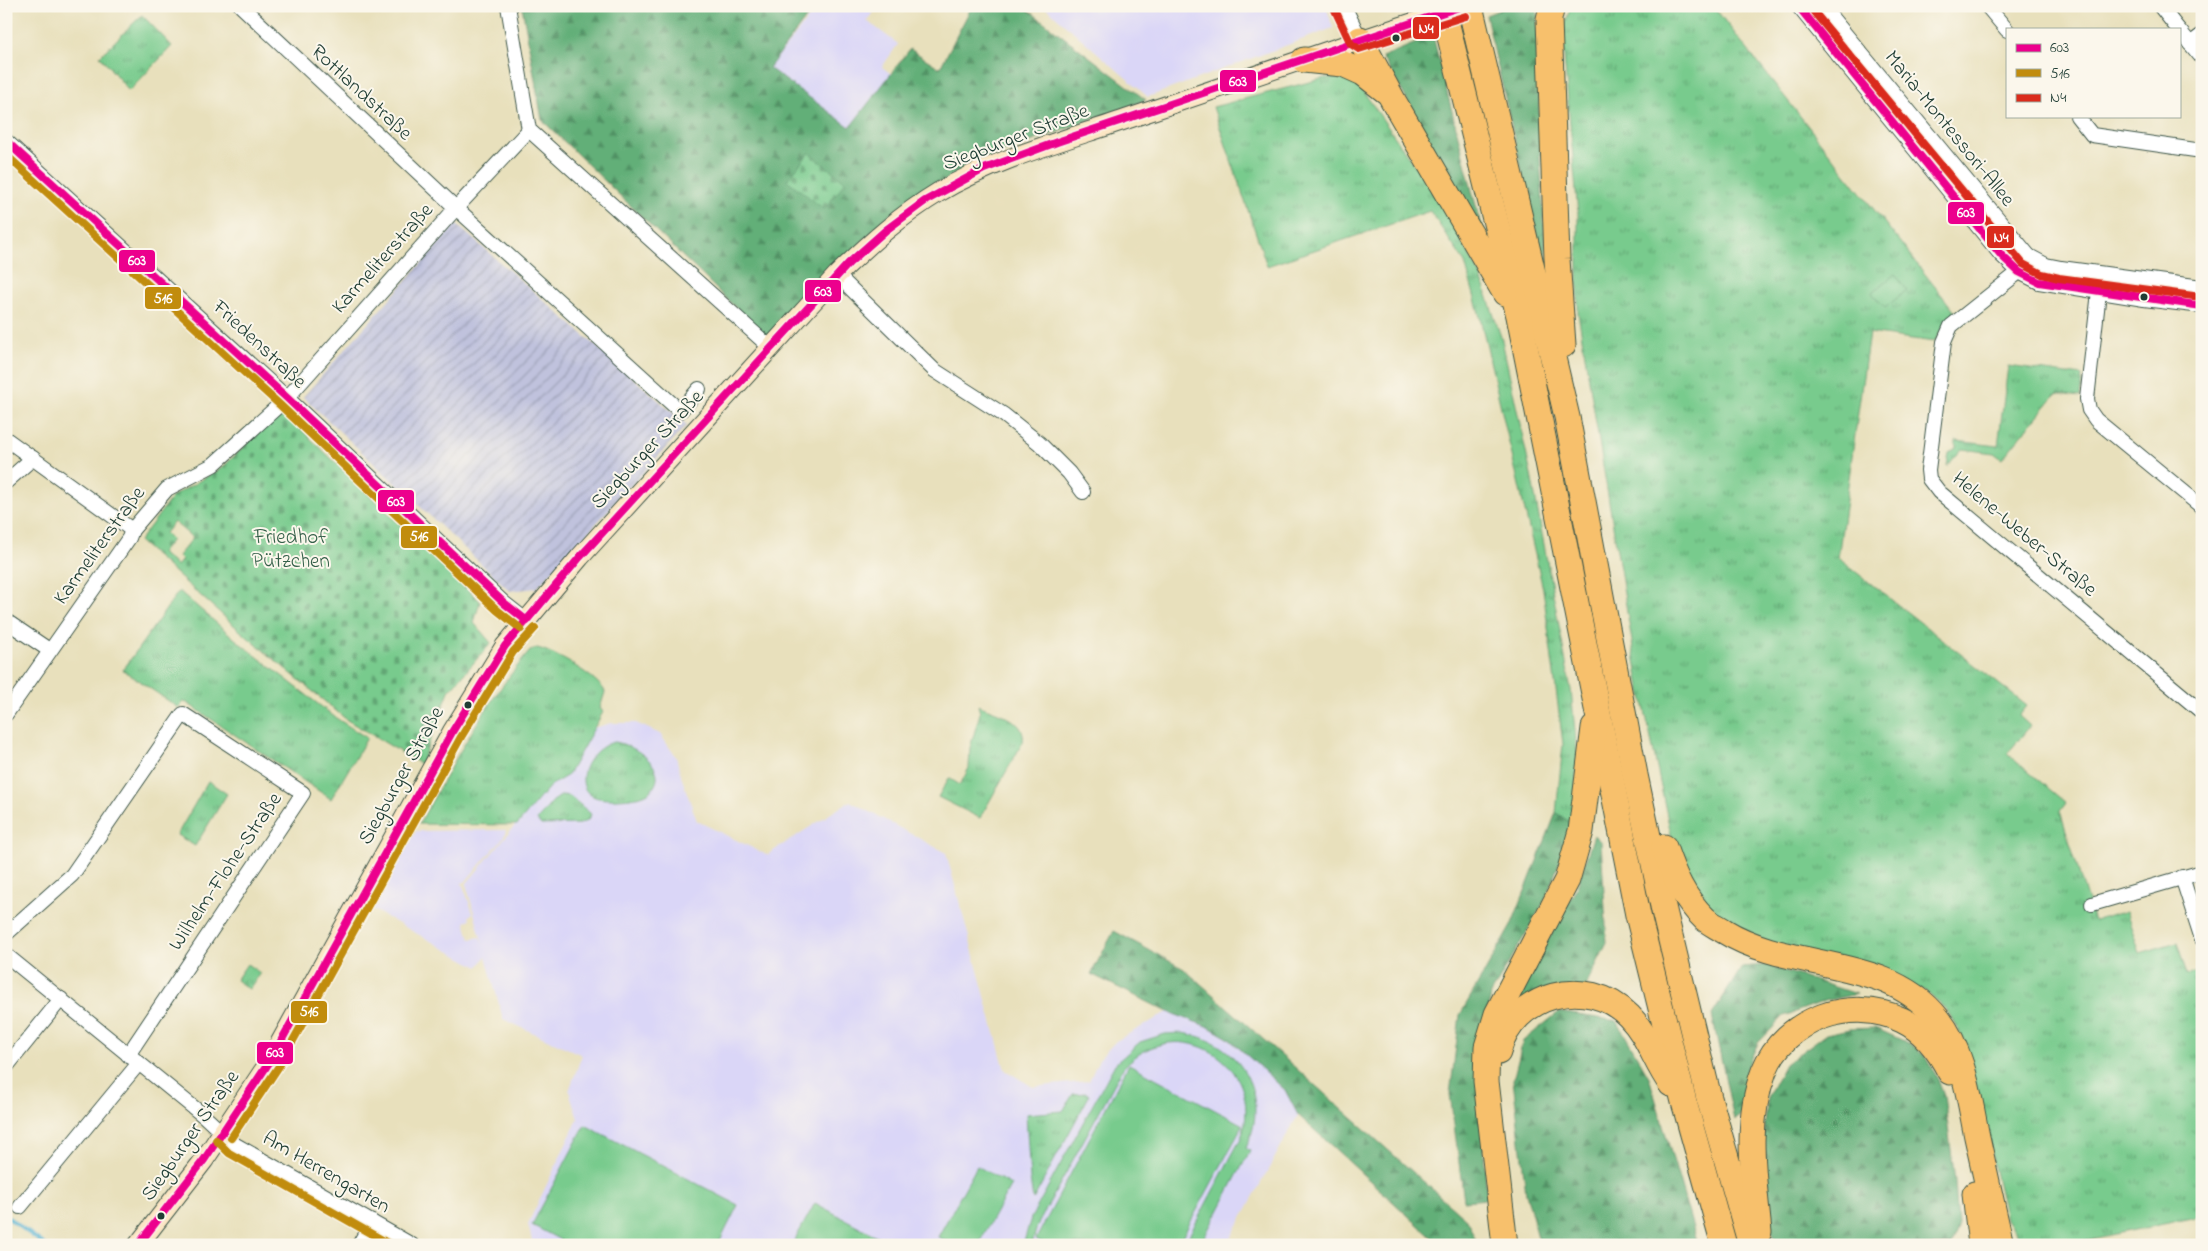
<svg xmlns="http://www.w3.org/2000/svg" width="2208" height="1251" font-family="'Indie Flower',sans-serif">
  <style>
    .built { fill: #dad6f7 }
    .industrial { fill: url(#industrial-furrows) }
    .grass { fill: url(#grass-tufts); stroke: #4c8460 }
    .forest { fill: url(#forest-firs); stroke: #407656 }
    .cemetery { fill: url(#cemetery-stones); stroke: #4c8460; fill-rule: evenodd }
    .pitch { fill: #78cb8d; stroke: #4c8460 }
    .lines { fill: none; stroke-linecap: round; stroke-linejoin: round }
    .stream { stroke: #54b2d2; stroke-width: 4 }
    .street-casing { stroke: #3d5548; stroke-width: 16 }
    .secondary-casing { stroke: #3d5548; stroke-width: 21 }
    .highway-casing { stroke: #3d5548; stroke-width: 27 }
    .street { stroke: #fff; stroke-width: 14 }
    .secondary { stroke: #fce6c4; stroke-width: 19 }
    .highway { stroke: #f7c06c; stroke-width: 25 }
    .highway-bridge-casing { stroke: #3d5548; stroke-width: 27; stroke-linecap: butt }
    .highway-bridge { stroke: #f7c06c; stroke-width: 25 }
    .bus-1-casing { stroke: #fbf7ec; stroke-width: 11 }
    .bus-2-casing { stroke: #fbf7ec; stroke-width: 11 }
    .bus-3-casing { stroke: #fbf7ec; stroke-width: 11 }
    .bus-1 { stroke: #ec008d; stroke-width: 8 }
    .bus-2 { stroke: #c18c0d; stroke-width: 8 }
    .bus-3 { stroke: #da2c1c; stroke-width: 8 }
    .bus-dot { fill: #1f3d34; stroke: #fbf7ec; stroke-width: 2 }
    .labels { text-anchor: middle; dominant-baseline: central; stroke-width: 4; stroke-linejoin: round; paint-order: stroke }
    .street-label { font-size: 21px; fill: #1f3d34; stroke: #fbf7ec }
    .park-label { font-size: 21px; fill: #35604a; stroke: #fbf7ec }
    .line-badge { stroke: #fbf7ec; stroke-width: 2 }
    .badge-label { font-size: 14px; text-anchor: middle; font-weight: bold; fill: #fff }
  </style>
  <defs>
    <pattern id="industrial-furrows" width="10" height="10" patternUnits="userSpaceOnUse" patternTransform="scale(1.25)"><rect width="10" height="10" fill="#c0c2dd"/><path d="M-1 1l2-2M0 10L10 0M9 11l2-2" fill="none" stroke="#9b9fb4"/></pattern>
    <pattern id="grass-tufts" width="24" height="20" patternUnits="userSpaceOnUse" patternTransform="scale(1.25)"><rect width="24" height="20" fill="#78cb8d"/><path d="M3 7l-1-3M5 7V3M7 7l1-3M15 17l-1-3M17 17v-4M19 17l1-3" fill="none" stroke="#62a674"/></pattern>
    <pattern id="forest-firs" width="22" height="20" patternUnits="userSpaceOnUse" patternTransform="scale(1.25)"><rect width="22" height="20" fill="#62af78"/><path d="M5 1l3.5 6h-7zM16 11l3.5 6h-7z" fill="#509063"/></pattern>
    <pattern id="cemetery-stones" width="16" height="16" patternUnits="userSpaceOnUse" patternTransform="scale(1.25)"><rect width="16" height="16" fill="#78cb8d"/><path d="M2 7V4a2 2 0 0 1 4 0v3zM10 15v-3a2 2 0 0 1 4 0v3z" fill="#62a674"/></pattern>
  </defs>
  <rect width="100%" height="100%" fill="#fbf7ec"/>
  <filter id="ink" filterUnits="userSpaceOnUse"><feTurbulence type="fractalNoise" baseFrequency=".02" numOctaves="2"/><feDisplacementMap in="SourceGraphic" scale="10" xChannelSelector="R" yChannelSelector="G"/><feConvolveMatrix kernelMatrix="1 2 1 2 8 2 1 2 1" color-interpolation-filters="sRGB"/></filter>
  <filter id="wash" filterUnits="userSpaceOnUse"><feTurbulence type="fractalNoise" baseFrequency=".0096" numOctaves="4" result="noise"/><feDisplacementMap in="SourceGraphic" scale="20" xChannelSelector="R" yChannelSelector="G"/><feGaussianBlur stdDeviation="1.12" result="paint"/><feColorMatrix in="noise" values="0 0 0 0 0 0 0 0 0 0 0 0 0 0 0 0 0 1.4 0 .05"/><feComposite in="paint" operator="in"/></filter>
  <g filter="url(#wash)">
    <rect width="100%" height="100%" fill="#e8e0bc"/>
    <g class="built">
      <path d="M 818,6 L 877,6 L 867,21 L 898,44 L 882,67 L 891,74 L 850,127 L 769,68 Z"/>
      <path d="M 1044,6 L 1326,6 L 1333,28 L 1148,97 Z"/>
      <path d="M 611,723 L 636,723 L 660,734 L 676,757 L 682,779 L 697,821 L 767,855 L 850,801 L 946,853 L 1005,1070 L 1033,1087 L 1089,1081 L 1099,1059 L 1116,1041 L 1168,1012 L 1209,1027 L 1228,1038 L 1285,1090 L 1298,1115 L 1227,1245 L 533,1245 L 528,1224 L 578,1119 L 569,1091 L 582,1055 L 503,1019 L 486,956 L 478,967 L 372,909 L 416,831 L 506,830 L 504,837 L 465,882 L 462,883 L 473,913 L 469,916 L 470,920 L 465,922 L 470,939 L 480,937 L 483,945 L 466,884 L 549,785 L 568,775 L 594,728 Z"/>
    </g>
    <path class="industrial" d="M 456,224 L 687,425 L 537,588 L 510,591 L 303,397 Z"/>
    <g class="grass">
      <path d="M 1571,6 L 1713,6 L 1955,312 L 1934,342 L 1869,333 L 1838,558 L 2027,706 L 2019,716 L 2030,726 L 2007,754 L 2066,803 L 2060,811 L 2094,921 L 2126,911 L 2140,953 L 2177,942 L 2187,975 L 2202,971 L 2202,1216 L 2062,1245 L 2022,1243 L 2006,1218 L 1965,1042 L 1947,1010 L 1924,990 L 1755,942 L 1710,913 L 1679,873 L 1637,672 L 1578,313 L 1578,214 L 1562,33 Z"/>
      <path d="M 142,15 L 172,46 L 129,91 L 100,56 Z"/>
      <path d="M 1325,78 L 1354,78 L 1442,205 L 1480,274 L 1502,340 L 1532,480 L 1571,690 L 1577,752 L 1574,825 L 1556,813 L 1563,744 L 1543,589 L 1479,313 L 1465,263 L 1430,211 L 1267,266 L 1213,107 Z"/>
      <path d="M 2008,366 L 2082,376 L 2080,397 L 2059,394 L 2054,396 L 2002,459 L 1994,453 L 1962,449 L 1947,466 L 1949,453 L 1956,448 L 1956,441 L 1998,446 Z"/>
      <path d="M 179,591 L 241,644 L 336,718 L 367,738 L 331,799 L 184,701 L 179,708 L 123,670 Z"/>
      <path d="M 537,648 C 553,651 600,678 605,692 L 600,708 L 603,712 L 568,775 L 550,786 L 517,825 L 419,824 C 453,764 484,704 530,651 Z"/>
      <path d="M 978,705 C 996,713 1027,719 1023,742 L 980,818 L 938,797 L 949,778 L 960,785 L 969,768 L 970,748 L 980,713 Z"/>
      <path d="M 615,742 C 635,745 675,771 648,793 C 640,799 605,801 595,797 C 587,794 583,788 583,780 C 582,763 600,744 615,742 Z"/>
      <path d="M 208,781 L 227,794 L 195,846 L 177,835 Z"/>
      <path d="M 562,795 L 570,796 L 591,814 L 588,820 L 580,824 L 541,825 L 537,820 L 553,801 Z"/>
      <path d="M 247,964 L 260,973 L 249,989 L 236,980 Z"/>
      <path d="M 1087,1093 L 1089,1096 L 1033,1200 L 1030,1179 L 1026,1114 L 1063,1111 L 1073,1094 Z"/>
    </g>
    <g class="forest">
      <path d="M 522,6 L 815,6 L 769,68 L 850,127 L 910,49 L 940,68 L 972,6 L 1023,6 L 1146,100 L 997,154 L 940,183 L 885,218 L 768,339 L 542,120 Z"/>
      <path d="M 1510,6 L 1537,6 L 1540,158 L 1548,284 L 1486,15 Z"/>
      <path d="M 1433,36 L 1473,195 L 1493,263 L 1416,115 L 1382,57 Z"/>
      <path d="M 1556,813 L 1574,825 L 1544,902 L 1491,994 L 1478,1061 L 1487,1199 L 1464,1201 L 1450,1094 L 1460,1015 L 1511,926 Z"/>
      <path d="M 1594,835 L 1601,842 L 1607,943 L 1586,986 L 1511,1008 L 1576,889 Z"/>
      <path d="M 1114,931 L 1184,969 L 1467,1220 L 1478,1245 L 1440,1245 L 1298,1115 L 1285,1090 L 1228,1038 L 1209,1027 L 1168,1012 L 1091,974 Z"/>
      <path d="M 1767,965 L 1856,994 L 1825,1001 L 1784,1016 L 1758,1043 L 1746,1069 L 1741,1115 L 1734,1120 L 1712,1015 L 1742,967 Z"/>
      <path d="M 1559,1012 L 1617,1021 L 1649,1077 L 1698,1245 L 1540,1245 L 1526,1193 L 1513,1080 L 1523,1041 Z"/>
      <path d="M 1875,1028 L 1904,1041 L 1924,1055 L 1937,1077 L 1944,1096 L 1955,1181 L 1958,1224 L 1951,1245 L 1777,1245 L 1769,1223 L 1761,1159 L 1768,1096 L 1785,1064 L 1826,1034 L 1849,1029 Z"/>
    </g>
    <g class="cemetery">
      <path d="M 809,153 L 846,182 L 824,209 L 787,180 Z"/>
      <path d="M 288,417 L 480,601 L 474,623 L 491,643 L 449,691 L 421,764 L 347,720 L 245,635 L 139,541 L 173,496 L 222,468 L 273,418 ZM 174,522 L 193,538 L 178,556 L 182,560 L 177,566 L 161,553 L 172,540 L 165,533 Z"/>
    </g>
    <g class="pitch">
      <path d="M 1895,274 L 1907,290 L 1885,308 L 1872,293 Z"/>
      <path d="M 1181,1033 C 1239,1039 1272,1094 1246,1148 L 1250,1151 L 1200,1245 L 1184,1245 L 1241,1138 C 1268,1063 1177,1008 1123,1068 L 1037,1226 L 1032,1245 L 1023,1245 L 1031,1218 L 1115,1064 L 1140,1042 L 1165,1034 Z"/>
      <path d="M 1129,1064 L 1243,1125 L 1178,1245 L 1047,1245 L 1036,1239 Z"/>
      <path d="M 585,1125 L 738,1205 L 718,1245 L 570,1245 L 532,1225 Z"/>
      <path d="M 977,1166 L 1011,1185 L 978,1245 L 953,1245 L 938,1237 Z"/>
      <path d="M 815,1203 L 891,1244 L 891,1245 L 792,1245 Z"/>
    </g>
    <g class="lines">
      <path class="stream" d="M 6,1216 L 45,1245"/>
    </g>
  </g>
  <g filter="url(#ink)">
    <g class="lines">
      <defs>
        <g id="street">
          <path d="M 241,6 L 456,208 L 680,411 L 699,389"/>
          <path d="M 508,6 L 529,130 L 772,349"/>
          <path d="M 1344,6 L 1360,39"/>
          <path d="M 1798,6 L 2001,255 L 2019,272 L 2039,282 L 2144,299 L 2202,306"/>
          <path d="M 1822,6 L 2029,256 L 2046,265 L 2061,268 L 2202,287"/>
          <path d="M 1987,6 L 2007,30"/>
          <path d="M 2160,6 L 2178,29"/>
          <path d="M 2179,30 L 2202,58"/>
          <path d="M 2190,44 L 2202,35"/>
          <path d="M 2077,116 L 2092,135 L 2202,151"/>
          <path d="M 6,141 L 287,398 L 504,603 L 527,621"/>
          <path d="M 2029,256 L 2019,272 L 1951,326 L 1944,342 L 1928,470 L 1929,479 L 1939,492 L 2202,712"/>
          <path d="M 837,275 L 934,370 L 1004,415 L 1039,443 L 1069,473 L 1083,492"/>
          <path d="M 2099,292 L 2087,399 L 2089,410 L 2096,420 L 2202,507"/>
          <path d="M 6,439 L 132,530"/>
          <path d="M 6,482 L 33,458"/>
          <path d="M 6,621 L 49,650"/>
          <path d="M 6,714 L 129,538 L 132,530 L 167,489 L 213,465 L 287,398 L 456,208 L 529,130"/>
          <path d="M 2182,877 L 2202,939"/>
          <path d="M 2092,904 L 2202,872"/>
          <path d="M 6,934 L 72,875 L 183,714 L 303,793 L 128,1055"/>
          <path d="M 6,955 L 204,1116 L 234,1144 L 412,1245"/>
          <path d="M 6,1067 L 61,999"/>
          <path d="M 20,1207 L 139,1063"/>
          <path d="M 359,1245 L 372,1222"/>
        </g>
        <path id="secondary" d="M 138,1245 L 204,1160 L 270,1061 L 452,732 L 505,646 L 580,557 L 837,275 C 869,244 901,215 939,192 C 997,158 1066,140 1130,118 C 1240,80 1352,43 1463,6"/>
        <g id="highway">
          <path d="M 1470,6 L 1567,417 L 1635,775 L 1664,911 L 1709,1098 L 1751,1245"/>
          <path d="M 1552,6 L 1549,19 L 1557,259 L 1563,345"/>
          <path d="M 1447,25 L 1519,316 L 1638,915 L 1684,1102 L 1724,1245"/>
          <path d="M 1360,39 L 1394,102 L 1505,293"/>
          <path d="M 1304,60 L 1343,64 L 1363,73 L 1386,91"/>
          <path d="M 1664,847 C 1673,874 1684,899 1705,919 C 1711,924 1718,927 1724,931 C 1790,972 1887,954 1938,1019 C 1964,1052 1969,1098 1977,1137 C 1985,1173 1993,1209 2001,1245"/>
          <path d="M 1498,1052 C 1513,994 1587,973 1629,1016 C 1648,1035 1655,1062 1671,1084"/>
          <path d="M 1975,1194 L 1981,1245"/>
          <path d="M 1759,1232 C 1754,1178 1744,1123 1764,1071 C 1785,1018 1852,996 1902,1020 C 1925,1031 1939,1050 1950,1072"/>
          <path d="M 1505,1245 L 1486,1081 L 1487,1047 L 1497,1014 L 1567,880 L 1581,831 L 1594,728"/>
        </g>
      </defs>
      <use href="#street" class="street-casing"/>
      <use href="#secondary" class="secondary-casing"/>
      <use href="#highway" class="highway-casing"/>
      <use href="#street" class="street"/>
      <use href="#secondary" class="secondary"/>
      <use href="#highway" class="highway"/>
      <defs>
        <path id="highway-bridge" d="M 1442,6 L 1447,25"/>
      </defs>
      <use href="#highway-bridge" class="highway-bridge-casing"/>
      <use href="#highway-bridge" class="highway-bridge"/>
      <defs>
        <g id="bus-1">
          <path d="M 1798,6 L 2001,255 L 2019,272 L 2039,282 L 2202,306"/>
          <path d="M 6,141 L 287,398 L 504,603 L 527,621"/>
          <path d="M 138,1245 L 204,1160 L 270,1061 L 452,732 L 505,646 L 580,557 L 849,263 L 886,230 L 925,201 L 984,169 L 1057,142 L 1462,6"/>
        </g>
        <g id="bus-2">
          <path d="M 6,155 L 280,405 L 497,610 L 521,629"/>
          <path d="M 231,1138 L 279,1066 L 461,737 L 513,652 L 535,628"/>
          <path d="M 216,1140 L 229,1153 L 391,1245"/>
        </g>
        <g id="bus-3">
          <path d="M 1335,10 L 1351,44 L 1359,49 L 1466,16"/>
          <path d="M 1814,12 L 2023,264 L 2042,274 L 2059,278 L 2201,297"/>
        </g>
      </defs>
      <use href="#bus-1" class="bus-1-casing"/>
      <use href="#bus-2" class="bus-2-casing"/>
      <use href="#bus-3" class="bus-3-casing"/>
      <use href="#bus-1" class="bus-1"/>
      <use href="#bus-2" class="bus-2"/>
      <use href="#bus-3" class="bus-3"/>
    </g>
  </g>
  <g class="bus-dot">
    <circle cx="1396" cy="38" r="4.5"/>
    <circle cx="2144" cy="297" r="4.5"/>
    <circle cx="468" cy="705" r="4.5"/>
    <circle cx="161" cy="1216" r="4.5"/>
  </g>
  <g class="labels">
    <g class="street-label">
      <text transform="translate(361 93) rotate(43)">Rottlandstraße</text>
      <text transform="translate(1949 129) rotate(51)">Maria-Montessori-Allee</text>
      <text transform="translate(1016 138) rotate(-21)">Siegburger Straße</text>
      <text transform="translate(383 259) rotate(-48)">Karmeliterstraße</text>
      <text transform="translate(259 345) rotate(43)">Friedenstraße</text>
      <text transform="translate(648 450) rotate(-47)">Siegburger Straße</text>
      <text transform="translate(2024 535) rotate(40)">Helene-Weber-Straße</text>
      <text transform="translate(100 546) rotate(-54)">Karmeliterstraße</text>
      <text transform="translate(402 776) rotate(-61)">Siegburger Straße</text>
      <text transform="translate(226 872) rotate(-56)">Wilhelm-Flohe-Straße</text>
      <text transform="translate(191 1136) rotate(-55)">Siegburger Straße</text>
      <text transform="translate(326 1173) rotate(30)">Am Herrengarten</text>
    </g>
    <g class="park-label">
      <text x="291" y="538">Friedhof<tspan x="291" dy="24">Pützchen</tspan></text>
    </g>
  </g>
  <g class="line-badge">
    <rect x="1412" y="16" width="28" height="24" rx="5" fill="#da2c1c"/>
    <rect x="1219" y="69" width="38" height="24" rx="5" fill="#ec008d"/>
    <rect x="1947" y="201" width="38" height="24" rx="5" fill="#ec008d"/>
    <rect x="1986" y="225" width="29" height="24" rx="5" fill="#da2c1c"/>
    <rect x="118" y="249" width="38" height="24" rx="5" fill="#ec008d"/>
    <rect x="804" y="279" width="38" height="24" rx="5" fill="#ec008d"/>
    <rect x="144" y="286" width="38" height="24" rx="5" fill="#c18c0d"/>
    <rect x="377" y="489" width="38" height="24" rx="5" fill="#ec008d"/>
    <rect x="400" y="525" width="38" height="24" rx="5" fill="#c18c0d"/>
    <rect x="290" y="1000" width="38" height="24" rx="5" fill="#c18c0d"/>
    <rect x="256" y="1041" width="38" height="24" rx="5" fill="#ec008d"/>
  </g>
  <g class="badge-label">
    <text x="1426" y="33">N4</text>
    <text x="1238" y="86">603</text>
    <text x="1966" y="217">603</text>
    <text x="2001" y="242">N4</text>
    <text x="137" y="265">603</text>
    <text x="823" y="296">603</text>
    <text x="163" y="303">516</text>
    <text x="396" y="506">603</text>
    <text x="419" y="541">516</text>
    <text x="309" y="1016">516</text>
    <text x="275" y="1057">603</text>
  </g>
  <rect width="2208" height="1251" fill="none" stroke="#fbf7ec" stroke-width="25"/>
  <rect x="2006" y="28" width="175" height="90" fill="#fbf7ec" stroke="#a3ada2"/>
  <rect x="2016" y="44" width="25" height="8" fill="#ec008d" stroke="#a3ada2"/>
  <text x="2050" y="52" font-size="15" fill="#1f3d34">603</text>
  <rect x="2016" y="69" width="25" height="8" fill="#c18c0d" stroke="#a3ada2"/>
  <text x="2050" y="78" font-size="15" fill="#1f3d34">516</text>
  <rect x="2016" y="94" width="25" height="8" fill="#da2c1c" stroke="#a3ada2"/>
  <text x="2050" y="102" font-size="15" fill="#1f3d34">N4</text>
</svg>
